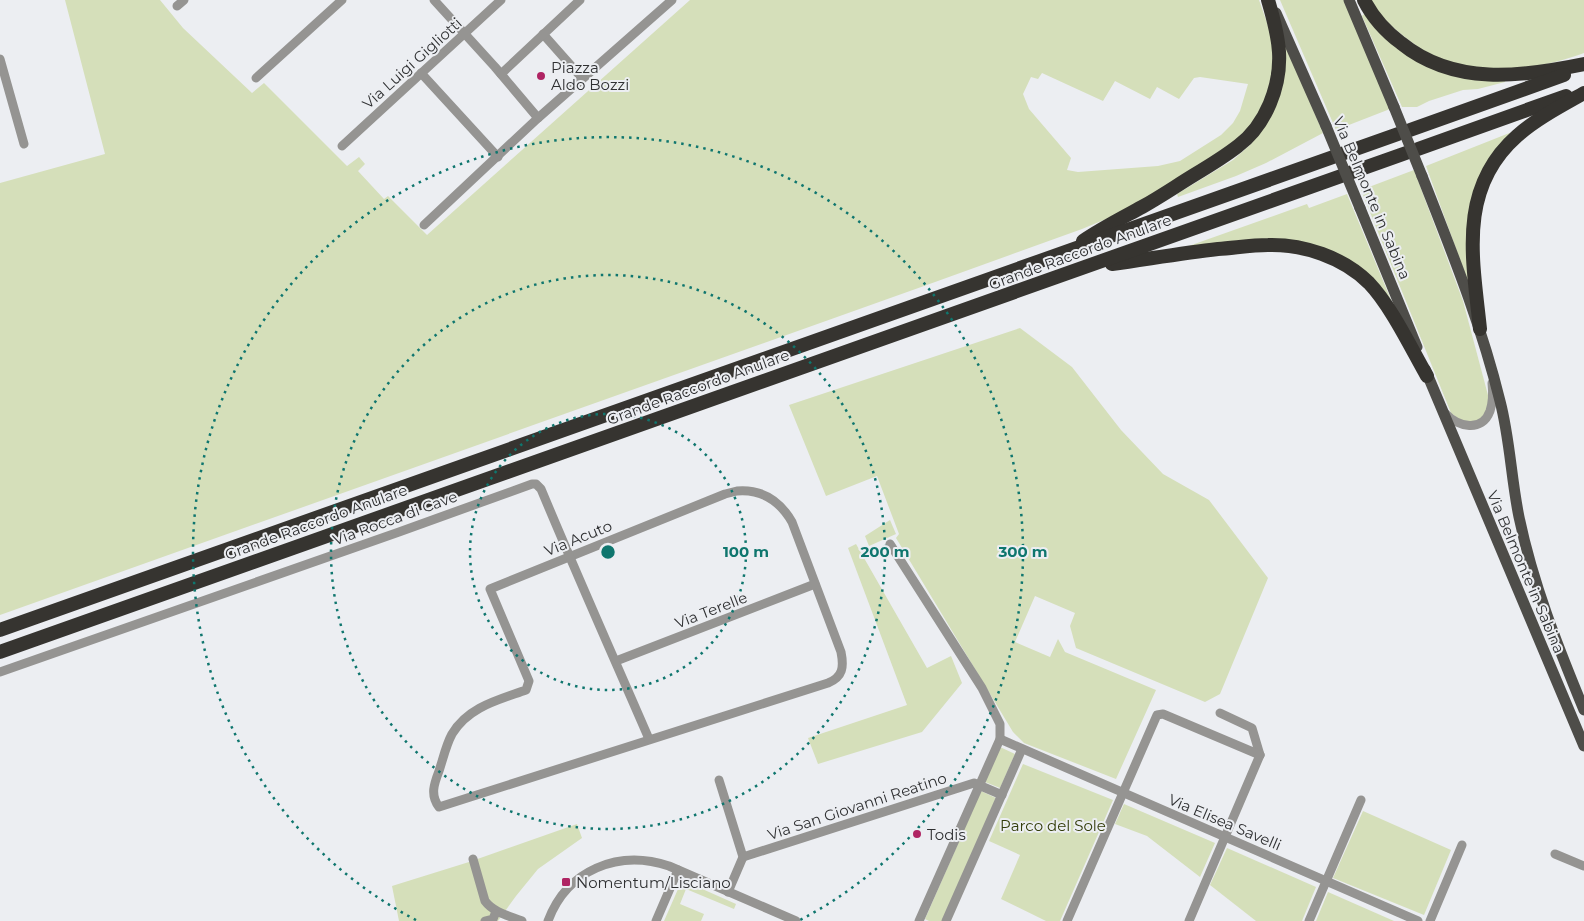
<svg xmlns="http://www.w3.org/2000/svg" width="1584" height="921" font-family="Montserrat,sans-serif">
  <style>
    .green { fill: #d5dfba; fill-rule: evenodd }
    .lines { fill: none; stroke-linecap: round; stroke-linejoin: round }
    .minor { stroke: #959492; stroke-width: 9 }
    .major { stroke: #4e4d49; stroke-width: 11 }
    .highway { stroke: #363430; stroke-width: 14 }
    .major-bridge { stroke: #4e4d49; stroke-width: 11 }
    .ring { fill: none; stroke: #0f766e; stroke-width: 2.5; stroke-dasharray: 2.5 5 }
    .poi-dot { fill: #af2463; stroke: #eceef2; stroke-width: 2 }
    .labels { text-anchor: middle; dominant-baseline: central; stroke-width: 4; stroke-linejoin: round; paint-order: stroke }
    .street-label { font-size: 15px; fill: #2f3032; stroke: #eceef2 }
    .poi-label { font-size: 15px; fill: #2f3032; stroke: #eceef2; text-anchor: start }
    .park-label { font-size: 15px; fill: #333d0a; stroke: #eceef2 }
    .centre { fill: #0f766e; stroke: #eceef2; stroke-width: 2.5 }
    .ring-label { font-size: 15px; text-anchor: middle; font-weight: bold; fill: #0f766e; stroke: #eceef2; stroke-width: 4; stroke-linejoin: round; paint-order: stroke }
  </style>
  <rect width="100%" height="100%" fill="#eceef2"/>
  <g class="green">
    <path d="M 65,0 L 160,0 L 183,28 L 252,93 L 264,83 L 347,166 L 359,157 L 365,164 L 358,171 L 384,199 L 388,196 L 427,235 L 690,0 L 1259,0 L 1271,34 L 1273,59 L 1273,80 L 1259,116 L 1230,149 L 1123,212 L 1082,229 L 924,286 L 0,615 L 0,183 L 105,154 ZM 1042,73 L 1103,101 L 1115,81 L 1150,99 L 1157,87 L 1179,99 L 1194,78 L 1200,77 L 1248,84 L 1240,111 L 1233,123 L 1221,135 L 1180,161 L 1158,166 L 1078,172 L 1067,170 L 1071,158 L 1029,109 L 1023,94 L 1031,77 L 1038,79 Z"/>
    <path d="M 1280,0 L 1345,0 L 1390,109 L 1336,130 Z"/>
    <path d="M 1370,0 L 1584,0 L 1584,53 C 1541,69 1486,77 1442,60 C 1430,56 1417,46 1406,38 C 1392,27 1380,16 1370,0 Z"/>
    <path d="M 1364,14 L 1374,26 L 1396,46 L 1505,79 L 1505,82 L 1478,89 L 1463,90 L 1429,101 L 1417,107 L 1402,107 L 1362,16 Z"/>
    <path d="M 1283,38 L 1323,133 L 1266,163 L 1236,176 L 1178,197 L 1177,194 L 1233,160 L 1250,145 L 1264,127 Z"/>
    <path d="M 1517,130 L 1484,175 L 1471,290 L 1426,166 Z"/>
    <path d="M 1414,170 L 1463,301 L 1489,399 L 1489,409 L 1479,421 L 1464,423 L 1451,413 L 1361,190 Z"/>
    <path d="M 1347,194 L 1394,307 L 1324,250 L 1186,247 L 1307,204 L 1309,208 Z"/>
    <path d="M 1020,328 L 1072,367 L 1121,430 L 1163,474 L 1209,500 L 1268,578 L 1220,694 L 1205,702 L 1076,648 L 1070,626 L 1075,613 L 1035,596 L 1015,642 L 1050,657 L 1058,639 L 1065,652 L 1156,690 L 1116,779 L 1024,743 L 1013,732 L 896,538 L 899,534 L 877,476 L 826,496 L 789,405 Z"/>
    <path d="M 890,520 L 896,534 L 869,546 L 865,536 Z"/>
    <path d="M 856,544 L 927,668 L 951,656 L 962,683 L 922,732 L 818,764 L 808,738 L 907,705 L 848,548 Z"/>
    <path d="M 1000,747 L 1015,754 L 1000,788 L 985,782 Z"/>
    <path d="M 1023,764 L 1113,800 L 1060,921 L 1046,921 L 1001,899 L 1020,855 L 989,841 Z"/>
    <path d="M 981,791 L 996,798 L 942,921 L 929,921 L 925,919 Z"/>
    <path d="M 1124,804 L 1215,843 L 1200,877 L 1147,836 L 1115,824 Z"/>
    <path d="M 1363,811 L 1451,850 L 1424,915 L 1333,878 Z"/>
    <path d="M 577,824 L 582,838 L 538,869 L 516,896 L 498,921 L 399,921 L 392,886 L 469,862 Z"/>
    <path d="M 1227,848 L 1316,887 L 1302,921 L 1256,921 L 1210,885 Z"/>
    <path d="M 682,880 L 736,904 L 734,909 L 686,889 L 680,904 L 704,914 L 701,921 L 664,921 Z"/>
    <path d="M 1328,892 L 1394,921 L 1316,921 Z"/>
  </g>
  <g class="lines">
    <g class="minor">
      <path d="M 434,0 L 495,67 L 538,118"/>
      <path d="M 177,6 L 184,0"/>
      <path d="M 543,34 L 582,78"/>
      <path d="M 0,59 L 24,144"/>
      <path d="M 421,73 L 498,157"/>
      <path d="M 501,74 L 580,0"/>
      <path d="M 256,78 L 342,0"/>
      <path d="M 342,146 L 501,0"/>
      <path d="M 424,225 L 538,118 L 672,0"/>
      <path d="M 1445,413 C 1458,427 1482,433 1490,411 C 1493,402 1493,392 1492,383"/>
      <path d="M 737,491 C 762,489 780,501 792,522 L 841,652 C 844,667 843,677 828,683 L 439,807 C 430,795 434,784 439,771 C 443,759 446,745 452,734 C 468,707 498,700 526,690 L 529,681 L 490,589 L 725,494 Z"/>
      <path d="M 890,544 L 982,688 L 1000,724 L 1000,739 L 919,921"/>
      <path d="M 616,661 L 815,584"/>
      <path d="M 0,672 L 399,532 L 532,484 L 536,484 L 541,489 C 576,573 613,656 649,739"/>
      <path d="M 1220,713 L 1252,728 L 1260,755"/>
      <path d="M 1000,739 L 1418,921"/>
      <path d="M 719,780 L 743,857 L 728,892"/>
      <path d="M 1555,854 L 1584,866"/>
      <path d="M 743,857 L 974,783 L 1002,795"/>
      <path d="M 473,859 L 485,901 C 494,913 510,916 522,921"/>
      <path d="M 485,921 L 493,919 L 495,914"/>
      <path d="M 548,921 C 567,870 618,849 669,866 L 796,921"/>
      <path d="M 656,921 L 678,870"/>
      <path d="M 946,921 L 1022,749"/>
      <path d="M 1067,921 L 1157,715 L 1163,714 L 1260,755"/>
      <path d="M 1189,921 L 1260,755"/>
      <path d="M 1309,921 L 1361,800"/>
      <path d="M 1430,921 L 1462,845"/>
    </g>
    <g class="major">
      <path d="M 1349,0 L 1394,107"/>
      <path d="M 1276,13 L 1326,126"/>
      <path d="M 1422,176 C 1451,250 1481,323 1500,401 C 1510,439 1511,478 1519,517 C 1533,584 1558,647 1584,710"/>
      <path d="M 1360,208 L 1417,347"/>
      <path d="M 1425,369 L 1584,746"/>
    </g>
    <g class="highway">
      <path d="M 1364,0 C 1373,18 1385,31 1401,43 C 1454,86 1521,77 1584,64"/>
      <path d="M 1410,130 L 1564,75"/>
      <path d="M 1418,149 L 1566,96"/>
      <path d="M 1083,241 C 1102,228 1122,218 1142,207 C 1160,197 1176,186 1194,175 C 1209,166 1224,157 1238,146 C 1266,125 1281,86 1279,52 C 1278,35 1273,17 1268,0"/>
      <path d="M 1112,264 C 1148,259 1183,253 1218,249 C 1234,248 1251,245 1268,245 C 1303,244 1343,257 1369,283 C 1391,306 1411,348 1427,376"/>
      <path d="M 1480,329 C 1473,260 1457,189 1517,136 C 1536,119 1561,106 1584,93"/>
      <path d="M 0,630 L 1398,134"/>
      <path d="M 0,652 L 1406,153"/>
    </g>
    <g class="major-bridge">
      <path d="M 1394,107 L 1422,176"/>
      <path d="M 1326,126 L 1360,208"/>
    </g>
  </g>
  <g class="ring">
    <circle cx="608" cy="552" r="138"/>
    <circle cx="608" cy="552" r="277"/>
    <path d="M416 920A415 415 0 1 1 800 920"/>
  </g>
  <g class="poi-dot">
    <circle cx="541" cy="76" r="5"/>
    <circle cx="917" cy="834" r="5"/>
    <rect x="561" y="877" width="10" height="10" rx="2.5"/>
  </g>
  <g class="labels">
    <g class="street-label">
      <text transform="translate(412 63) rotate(-42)">Via Luigi Gigliotti</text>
      <text transform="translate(1372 198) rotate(67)">Via Belmonte in Sabina</text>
      <text transform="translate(1080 252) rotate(-20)">Grande Raccordo Anulare</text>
      <text transform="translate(698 387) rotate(-20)">Grande Raccordo Anulare</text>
      <text transform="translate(395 518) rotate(-20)">Via Rocca di Cave</text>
      <text transform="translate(316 522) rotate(-20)">Grande Raccordo Anulare</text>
      <text transform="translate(578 538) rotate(-22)">Via Acuto</text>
      <text transform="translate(1526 572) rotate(67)">Via Belmonte in Sabina</text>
      <text transform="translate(711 610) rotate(-21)">Via Terelle</text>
      <text transform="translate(857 806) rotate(-18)">Via San Giovanni Reatino</text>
      <text transform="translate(1225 822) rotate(23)">Via Elisea Savelli</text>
    </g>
    <g class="poi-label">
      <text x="551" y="67">Piazza<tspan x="551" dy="17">Aldo Bozzi</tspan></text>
      <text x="927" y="834">Todis</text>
      <text x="576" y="882">Nomentum/Lisciano</text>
    </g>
    <g class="park-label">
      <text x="1053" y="825">Parco del Sole</text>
    </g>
  </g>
  <circle cx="608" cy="552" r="8" class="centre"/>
  <g class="ring-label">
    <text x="746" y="557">100 m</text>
    <text x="885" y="557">200 m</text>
    <text x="1023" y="557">300 m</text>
  </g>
</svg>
